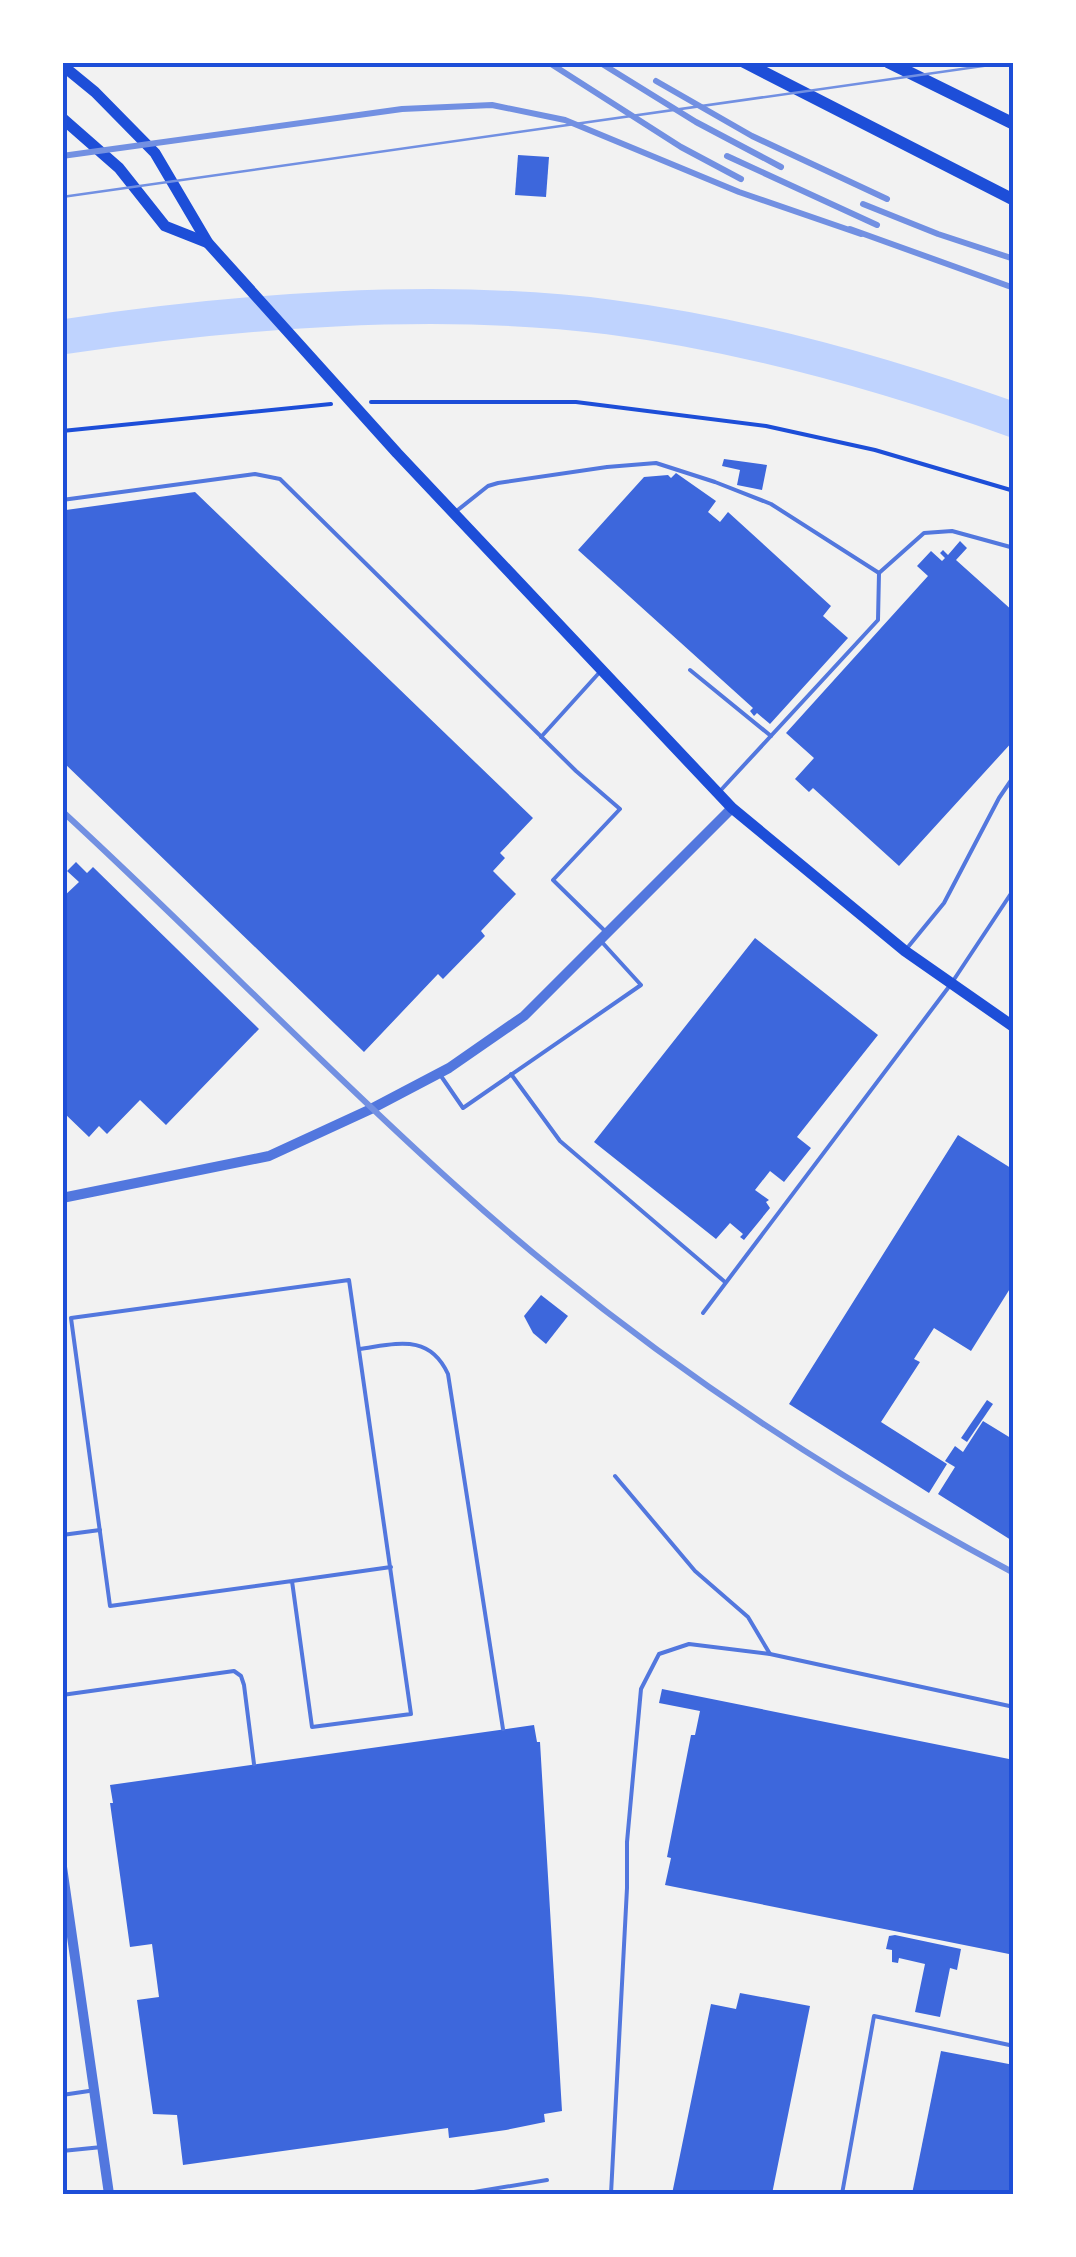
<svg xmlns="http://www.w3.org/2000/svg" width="1076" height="2257" font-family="Roboto,sans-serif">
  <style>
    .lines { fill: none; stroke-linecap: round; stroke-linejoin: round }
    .river { stroke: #bfd3fe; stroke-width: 35 }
    .building { fill: #3d67dc }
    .path { stroke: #1d4ed8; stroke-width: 4 }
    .service { stroke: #5277de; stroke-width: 4 }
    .tertiary { stroke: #5277de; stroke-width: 10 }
    .secondary { stroke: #1d4ed8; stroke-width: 11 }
    .primary { stroke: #1d4ed8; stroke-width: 12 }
    .tram { stroke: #7290e2; stroke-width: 2.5 }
    .rail { stroke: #7290e2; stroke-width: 6 }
    .neatline { fill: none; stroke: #1d4ed8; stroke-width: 4 }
  </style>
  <rect width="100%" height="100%" fill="#f2f2f2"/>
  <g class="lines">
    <path class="river" d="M 62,337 C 234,311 436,295 609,317 C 747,335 883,373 1014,420"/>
  </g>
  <g class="building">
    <path d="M 518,155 L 549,157 L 546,197 L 515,195 Z"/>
    <path d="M 724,459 L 767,465 L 762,490 L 737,485 L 740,470 L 722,466 Z"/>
    <path d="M 676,473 L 716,501 L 708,512 L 720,522 L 728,512 L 831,606 L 823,616 L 848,638 L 770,724 L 757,713 L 754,716 L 750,711 L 753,708 L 578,550 L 644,477 L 668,475 L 671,478 Z"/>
    <path d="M 195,492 L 533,818 L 500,853 L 505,858 L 493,871 L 516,894 L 481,931 L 485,936 L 443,979 L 438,974 L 364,1052 L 62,761 L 62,514 L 66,510 Z"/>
    <path d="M 960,541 L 967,548 L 956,560 L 1014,612 L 1014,740 L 899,866 L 813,788 L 809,792 L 795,779 L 814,758 L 786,733 L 928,576 L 917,566 L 931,551 L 942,561 L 945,558 L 940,553 L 943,550 L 948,555 Z"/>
    <path d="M 76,862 L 87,873 L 93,867 L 259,1029 L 166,1125 L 140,1100 L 107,1134 L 99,1126 L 89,1137 L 62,1111 L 62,898 L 79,882 L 67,871 Z"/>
    <path d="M 755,938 L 878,1035 L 797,1137 L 811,1148 L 784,1182 L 770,1171 L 755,1190 L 769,1200 L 766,1202 L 770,1208 L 744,1240 L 740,1237 L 743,1234 L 730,1223 L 716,1239 L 594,1142 Z"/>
    <path d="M 958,1135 L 1014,1170 L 1014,1288 L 1011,1287 L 971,1351 L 934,1328 L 914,1359 L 920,1362 L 881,1422 L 947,1464 L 929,1493 L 789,1404 Z"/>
    <path d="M 541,1295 L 568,1316 L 546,1344 L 533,1333 L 524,1316 Z"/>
    <path d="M 987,1400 L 993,1404 L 967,1442 L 961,1438 Z"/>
    <path d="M 983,1421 L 1014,1440 L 1011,1540 L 938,1494 L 955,1467 L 945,1461 L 955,1446 L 963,1452 Z"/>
    <path d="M 662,1689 L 1014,1760 L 1014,1955 L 665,1885 L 671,1858 L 667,1857 L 691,1735 L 695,1735 L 700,1711 L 659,1703 Z"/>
    <path d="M 534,1725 L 537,1742 L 540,1742 L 562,2111 L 544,2114 L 545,2122 L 506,2130 L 449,2138 L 448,2128 L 183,2165 L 177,2115 L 153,2114 L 137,2000 L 159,1997 L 152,1944 L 130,1947 L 110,1803 L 113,1803 L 110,1785 Z"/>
    <path d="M 895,1935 L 961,1949 L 957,1970 L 950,1968 L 940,2017 L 915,2012 L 925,1964 L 899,1958 L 898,1963 L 892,1962 L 892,1950 L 886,1949 L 889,1936 Z"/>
    <path d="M 740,1993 L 810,2006 L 772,2194 L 672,2194 L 711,2004 L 736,2009 Z"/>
    <path d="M 941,2051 L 1014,2065 L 1014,2194 L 912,2194 Z"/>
  </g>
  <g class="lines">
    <g class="path">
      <path d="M 371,402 L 576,402 L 766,426 L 875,450 L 1014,491"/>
      <path d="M 62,431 L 331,404"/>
    </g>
    <g class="service">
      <path d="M 62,500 L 255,474 L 280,479 L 576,771 L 620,809 L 553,880 L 607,933"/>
      <path d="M 454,513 L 488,486 L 498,483 L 607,467 L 656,463 L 715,482 L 771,504 L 879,573 L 878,620 L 721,790"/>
      <path d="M 879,573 L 924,533 L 952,531 L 1014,548"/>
      <path d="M 690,670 L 771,736"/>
      <path d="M 541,737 L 598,674"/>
      <path d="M 62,849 L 63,848"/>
      <path d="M 908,947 L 944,903 L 999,798 L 1014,776"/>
      <path d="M 511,1074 L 560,1141 L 725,1282"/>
      <path d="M 441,1076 L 463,1108 L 641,985 L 600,940"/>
      <path d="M 703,1313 L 951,984 L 1014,889"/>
      <path d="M 359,1349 C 397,1344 429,1333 448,1374 L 503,1729"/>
      <path d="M 615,1476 L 695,1571 L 748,1617 L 770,1654"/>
      <path d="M 62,1535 L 100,1530"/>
      <path d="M 292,1581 L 110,1606 L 71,1318 L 349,1280 L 411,1714 L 312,1727 L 292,1581 L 391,1567"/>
      <path d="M 62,1695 L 234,1671 L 241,1676 L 244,1685 L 254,1764"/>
      <path d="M 62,2095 L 89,2091"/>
      <path d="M 62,2151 L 102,2147"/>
      <path d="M 462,2194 L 547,2180"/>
      <path d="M 611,2194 L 627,1888 L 627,1842 L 641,1689 L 659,1654 L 689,1644 L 770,1654 L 1014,1707"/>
      <path d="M 842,2194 L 874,2016 L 1014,2046"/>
    </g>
    <g class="tertiary">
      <path d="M 62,1198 L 269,1156 L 371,1109 L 449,1068 L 524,1016 L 732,808"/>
      <path d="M 62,1867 L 109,2194"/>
    </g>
    <g class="secondary">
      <path d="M 62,65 L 95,92 L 155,153 L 208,243 L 397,453 L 732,808 L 905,951 L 1014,1027"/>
      <path d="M 62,118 L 119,168 L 165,226 L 208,243"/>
    </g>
    <g class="primary">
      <path d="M 744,62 L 1014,200"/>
      <path d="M 888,62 L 1014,124"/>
    </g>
    <path class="tram" d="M 62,197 L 1011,62"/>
    <g class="rail">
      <path d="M 548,62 L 681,147 L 741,179"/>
      <path d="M 599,62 L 696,122 L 781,167"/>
      <path d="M 656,81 L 752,136 L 887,199"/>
      <path d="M 62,156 L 402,109 L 492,105 L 565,120 L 739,192 L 861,234"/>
      <path d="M 727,156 L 877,225"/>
      <path d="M 863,204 L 938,234 L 1014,259"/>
      <path d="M 850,229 L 1014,288"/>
      <path d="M 62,811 C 196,934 321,1065 456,1186 C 623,1337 815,1467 1014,1573"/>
    </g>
  </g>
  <rect width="1076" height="2257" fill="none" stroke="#ffffff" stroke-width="130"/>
  <rect x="65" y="65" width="946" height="2127" class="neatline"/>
</svg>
